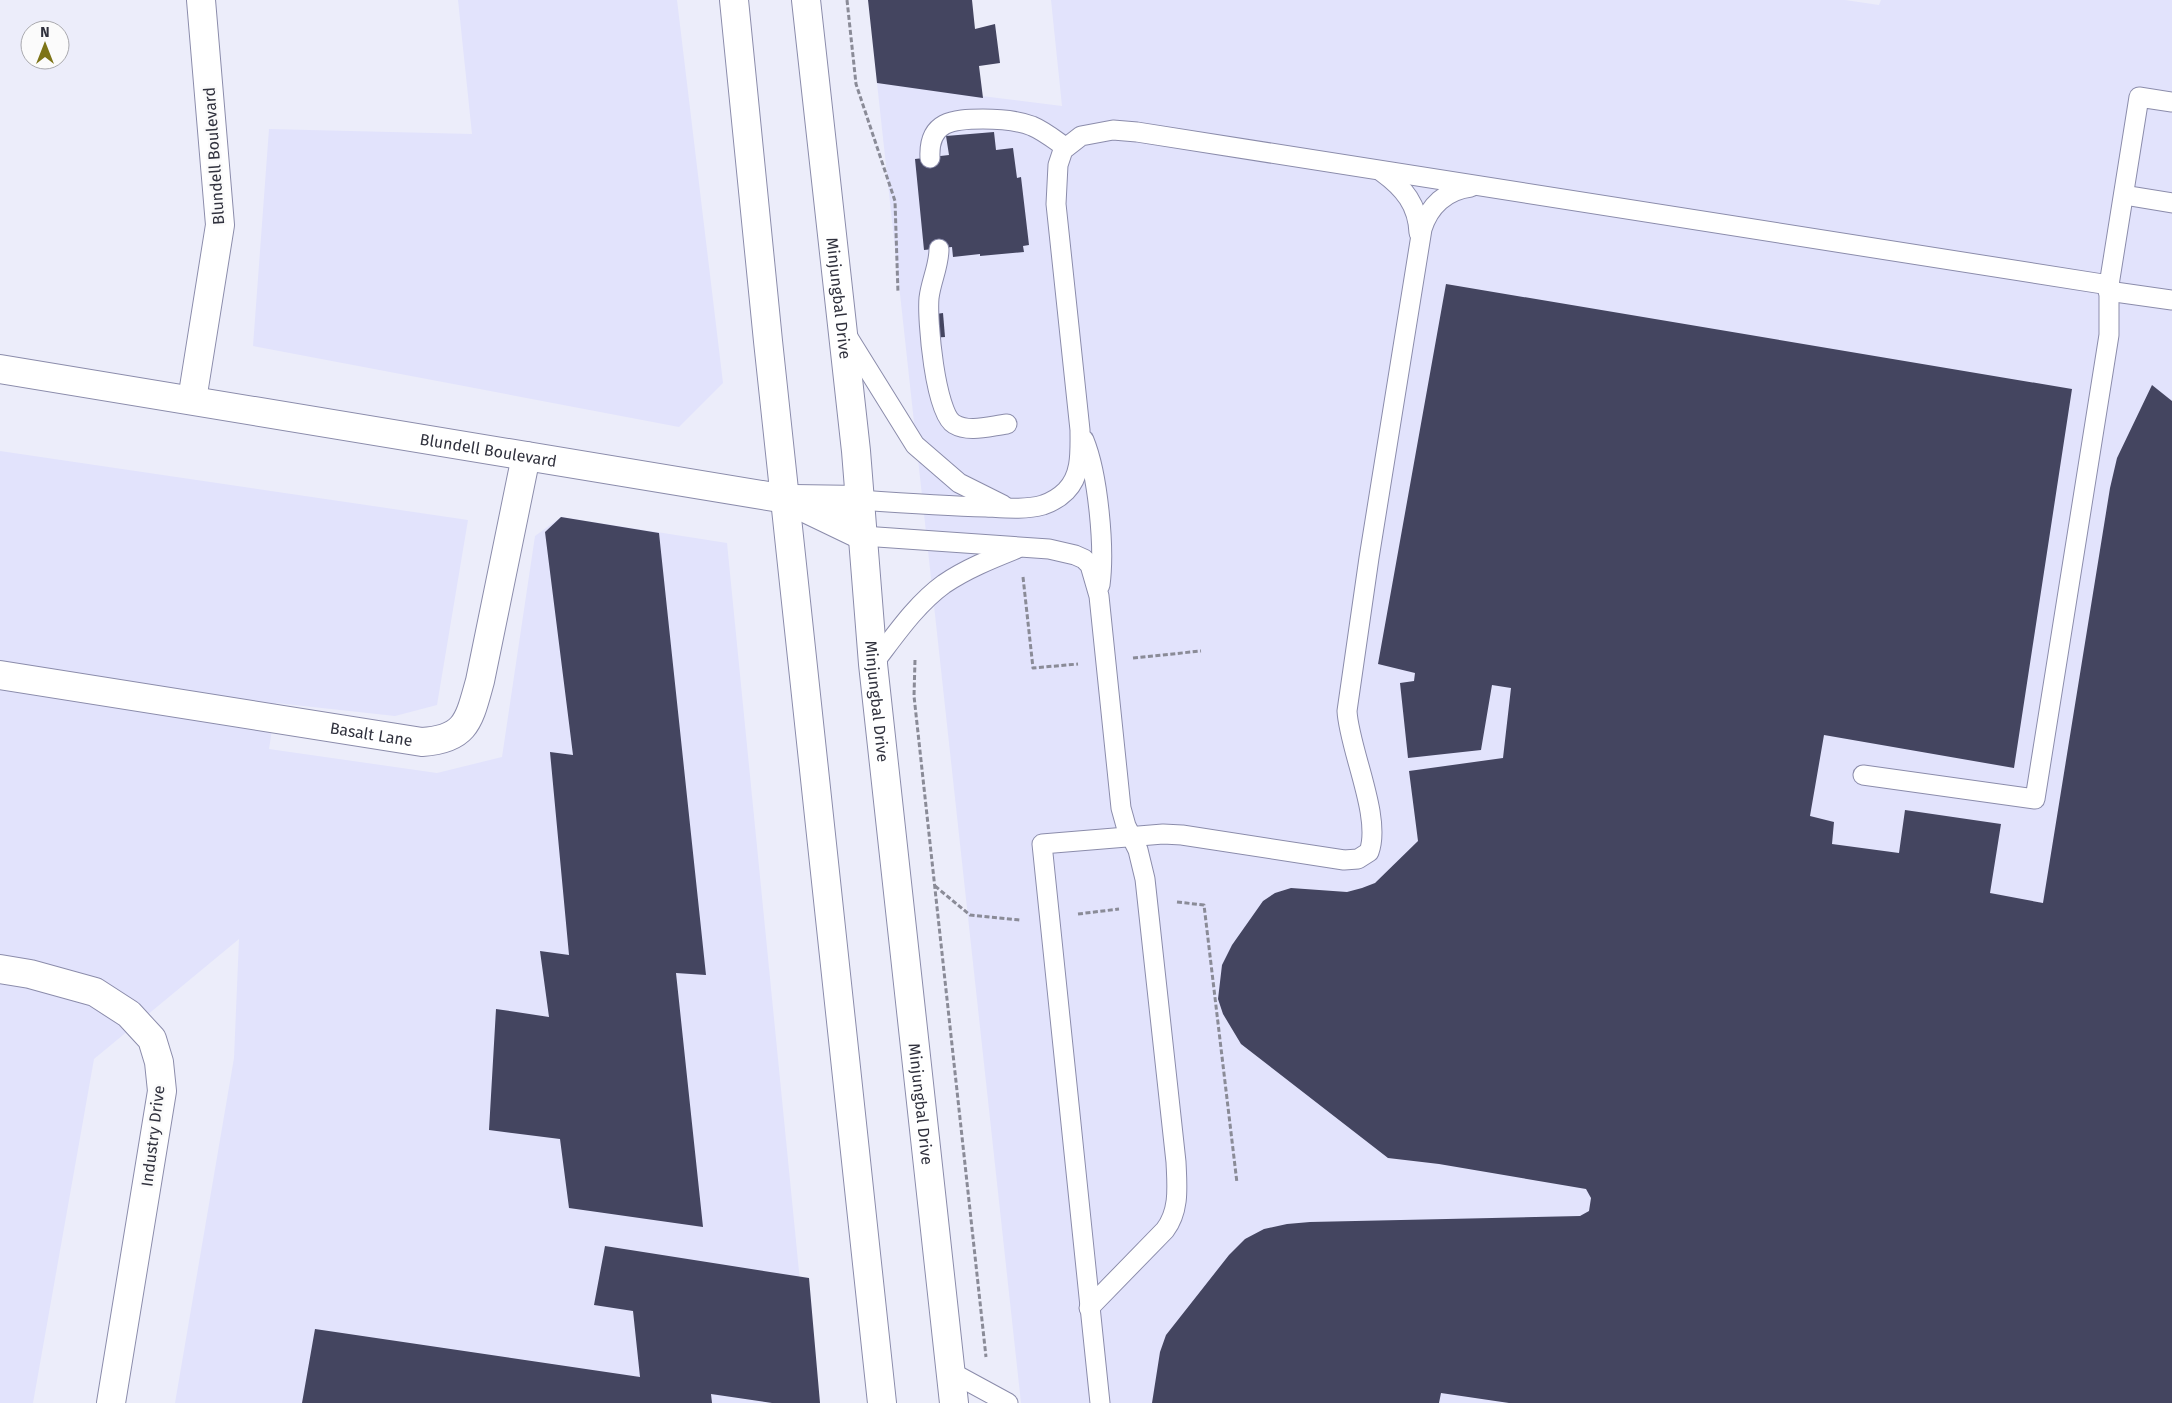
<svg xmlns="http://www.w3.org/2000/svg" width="2172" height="1403" font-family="'Fira Sans',sans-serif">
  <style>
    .built { fill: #e2e3fc }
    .building { fill: #444560 }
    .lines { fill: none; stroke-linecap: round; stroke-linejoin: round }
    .lane-casing { stroke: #8b8cab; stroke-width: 21 }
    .street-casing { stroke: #8b8cab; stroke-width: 30 }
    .secondary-casing { stroke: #8b8cab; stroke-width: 30 }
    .path { stroke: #8a8b97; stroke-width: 3; stroke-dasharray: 5 2.5; stroke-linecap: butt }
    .lane { stroke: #fff; stroke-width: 19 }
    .street { stroke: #fff; stroke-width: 28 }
    .secondary { stroke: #fff; stroke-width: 28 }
    .labels { text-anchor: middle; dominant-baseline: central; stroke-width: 5; stroke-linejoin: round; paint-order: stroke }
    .street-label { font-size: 16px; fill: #30313d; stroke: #fbfbfb }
  </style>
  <rect width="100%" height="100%" fill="#ecedfa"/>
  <g class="built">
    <path d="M 458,0 L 677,0 L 723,383 L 679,427 L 253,346 L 269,129 L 472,134 Z"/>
    <path d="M 1051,0 L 1845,0 L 1879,5 L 1881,0 L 2172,0 L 2172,1403 L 1021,1403 L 877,83 L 1062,106 Z"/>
    <path d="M 0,451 L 468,520 L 437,705 L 395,716 L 276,703 L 269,749 L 437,773 L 502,757 L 535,536 L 561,517 L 727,543 L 812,1403 L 175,1403 L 234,1058 L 239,939 L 94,1059 L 33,1403 L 0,1403 Z"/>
  </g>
  <g class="building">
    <path d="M 868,0 L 972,0 L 975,29 L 995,24 L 1000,63 L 979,66 L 983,98 L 877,83 Z"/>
    <path d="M 994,132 L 996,150 L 1013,148 L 1017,178 L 1021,177 L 1029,245 L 1023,246 L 1024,252 L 980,256 L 980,254 L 953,257 L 952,247 L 924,250 L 915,159 L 949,155 L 946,136 Z"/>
    <path d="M 1446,284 L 2072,389 L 2014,768 L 1824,735 L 1810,816 L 1834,822 L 1832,844 L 1899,853 L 1905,810 L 2001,824 L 1990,893 L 2043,903 L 2110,488 L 2117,458 L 2152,385 L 2172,401 L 2172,1403 L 1509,1403 L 1441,1393 L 1439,1403 L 1152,1403 L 1160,1352 L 1166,1335 L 1229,1255 L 1245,1239 L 1264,1229 L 1287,1224 L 1310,1222 L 1580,1216 L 1589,1211 L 1591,1198 L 1586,1189 L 1439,1164 L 1388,1158 L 1241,1044 L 1223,1014 L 1218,999 L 1222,965 L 1232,945 L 1263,901 L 1275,893 L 1291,888 L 1347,892 L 1362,888 L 1375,883 L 1418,841 L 1409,771 L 1503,758 L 1511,688 L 1492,685 L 1481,750 L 1408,758 L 1400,683 L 1414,681 L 1415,673 L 1378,664 Z"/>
    <path d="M 943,313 L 945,337 L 931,338 L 929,315 Z"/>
    <path d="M 561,517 L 659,533 L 706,975 L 676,973 L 703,1227 L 569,1208 L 560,1139 L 489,1130 L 496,1009 L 549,1017 L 540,951 L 569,955 L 550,752 L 573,755 L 545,532 Z"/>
    <path d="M 605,1246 L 809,1278 L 820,1403 L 772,1403 L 711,1394 L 712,1403 L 302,1403 L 315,1329 L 640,1377 L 633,1311 L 594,1305 Z"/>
  </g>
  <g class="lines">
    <defs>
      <g id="lane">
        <path d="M 930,158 C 928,121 953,119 983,119 C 1000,119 1016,120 1032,126 C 1044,131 1055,140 1065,147"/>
        <path d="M 1382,172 C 1404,188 1418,205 1419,233"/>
        <path d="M 2124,195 L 2172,203"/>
        <path d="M 939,249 C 939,266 931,281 929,298 C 927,319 935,413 954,424 C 969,433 990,426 1007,424"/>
        <path d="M 2108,291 L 2172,300"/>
        <path d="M 846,334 L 915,445 L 959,483 L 1003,505"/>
        <path d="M 1084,440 C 1098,474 1105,548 1100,585"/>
        <path d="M 860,500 C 902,503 944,506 986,507 C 1005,508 1025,510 1043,505 C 1052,502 1059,498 1066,491 C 1082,475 1080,451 1080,430 L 1056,204 L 1058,165 L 1063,150 L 1081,136 L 1113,130 L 1137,132 L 2109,285"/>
        <path d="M 863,536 L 1049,549 L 1075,555 L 1084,559 L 1090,565 L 1099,596 L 1121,808 L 1126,826 L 1138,850 L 1145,879 L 1176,1162 C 1177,1186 1180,1210 1165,1230 L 1089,1308"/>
        <path d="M 873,664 C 894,637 915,605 944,584 C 966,569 991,559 1016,549"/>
        <path d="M 1863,775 L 2035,799 L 2109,335 L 2109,285 L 2139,97 L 2172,102"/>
        <path d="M 951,1372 L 1008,1403"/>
        <path d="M 1100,1403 L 1042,844 L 1163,834 L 1182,835 L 1344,860 L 1358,859 L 1369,852 C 1382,817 1349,749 1347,711 L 1369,558 L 1422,229 C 1429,206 1446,190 1471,187"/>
      </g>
      <g id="street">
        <path id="s1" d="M 0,369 L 786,499"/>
        <path d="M 192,400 L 220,225 L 201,0"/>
        <path id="s2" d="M 0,675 L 422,742 C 467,739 469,720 480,681 L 526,456"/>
        <path d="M 0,969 L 30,974 L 95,992 L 129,1014 L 152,1039 L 159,1062 L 162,1091 L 111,1403"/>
      </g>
      <g id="secondary">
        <path d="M 734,0 L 768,341 L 882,1403"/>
        <path id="s3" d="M 806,0 L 856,451 L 873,664 L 954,1403"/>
        <path d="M 786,499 L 863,536"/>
        <path d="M 794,499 L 860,500"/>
      </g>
    </defs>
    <use href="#lane" class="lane-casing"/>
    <use href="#street" class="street-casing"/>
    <use href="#secondary" class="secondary-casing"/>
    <g class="path">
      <path d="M 847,0 L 856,84 L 895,201 L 898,293"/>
      <path d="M 1023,577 L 1033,668 L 1078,664"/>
      <path d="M 1133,658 L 1201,651"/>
      <path d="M 915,660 L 914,696 L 986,1357"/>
      <path d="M 935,886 L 970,915 L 1020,920"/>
      <path d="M 1177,902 L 1204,905 L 1237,1183"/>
      <path d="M 1078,914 L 1119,909"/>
    </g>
    <use href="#lane" class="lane"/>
    <use href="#street" class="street"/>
    <use href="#secondary" class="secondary"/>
  </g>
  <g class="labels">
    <g class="street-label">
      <text transform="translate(214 156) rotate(-94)">Blundell Boulevard</text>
      <text stroke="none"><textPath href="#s3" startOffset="300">Minjungbal Drive</textPath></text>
      <text stroke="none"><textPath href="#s1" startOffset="495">Blundell Boulevard</textPath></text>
      <text stroke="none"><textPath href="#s3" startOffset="705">Minjungbal Drive</textPath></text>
      <text stroke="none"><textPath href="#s2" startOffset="376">Basalt Lane</textPath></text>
      <text stroke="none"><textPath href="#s3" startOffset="1110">Minjungbal Drive</textPath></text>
      <text transform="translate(153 1136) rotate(-83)">Industry Drive</text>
    </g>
  </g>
  <g transform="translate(45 45)"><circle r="24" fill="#fbfbfb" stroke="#aaaaaf"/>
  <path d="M0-4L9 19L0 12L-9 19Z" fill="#7d7417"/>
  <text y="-8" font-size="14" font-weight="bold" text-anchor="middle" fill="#30313d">N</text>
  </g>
</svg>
